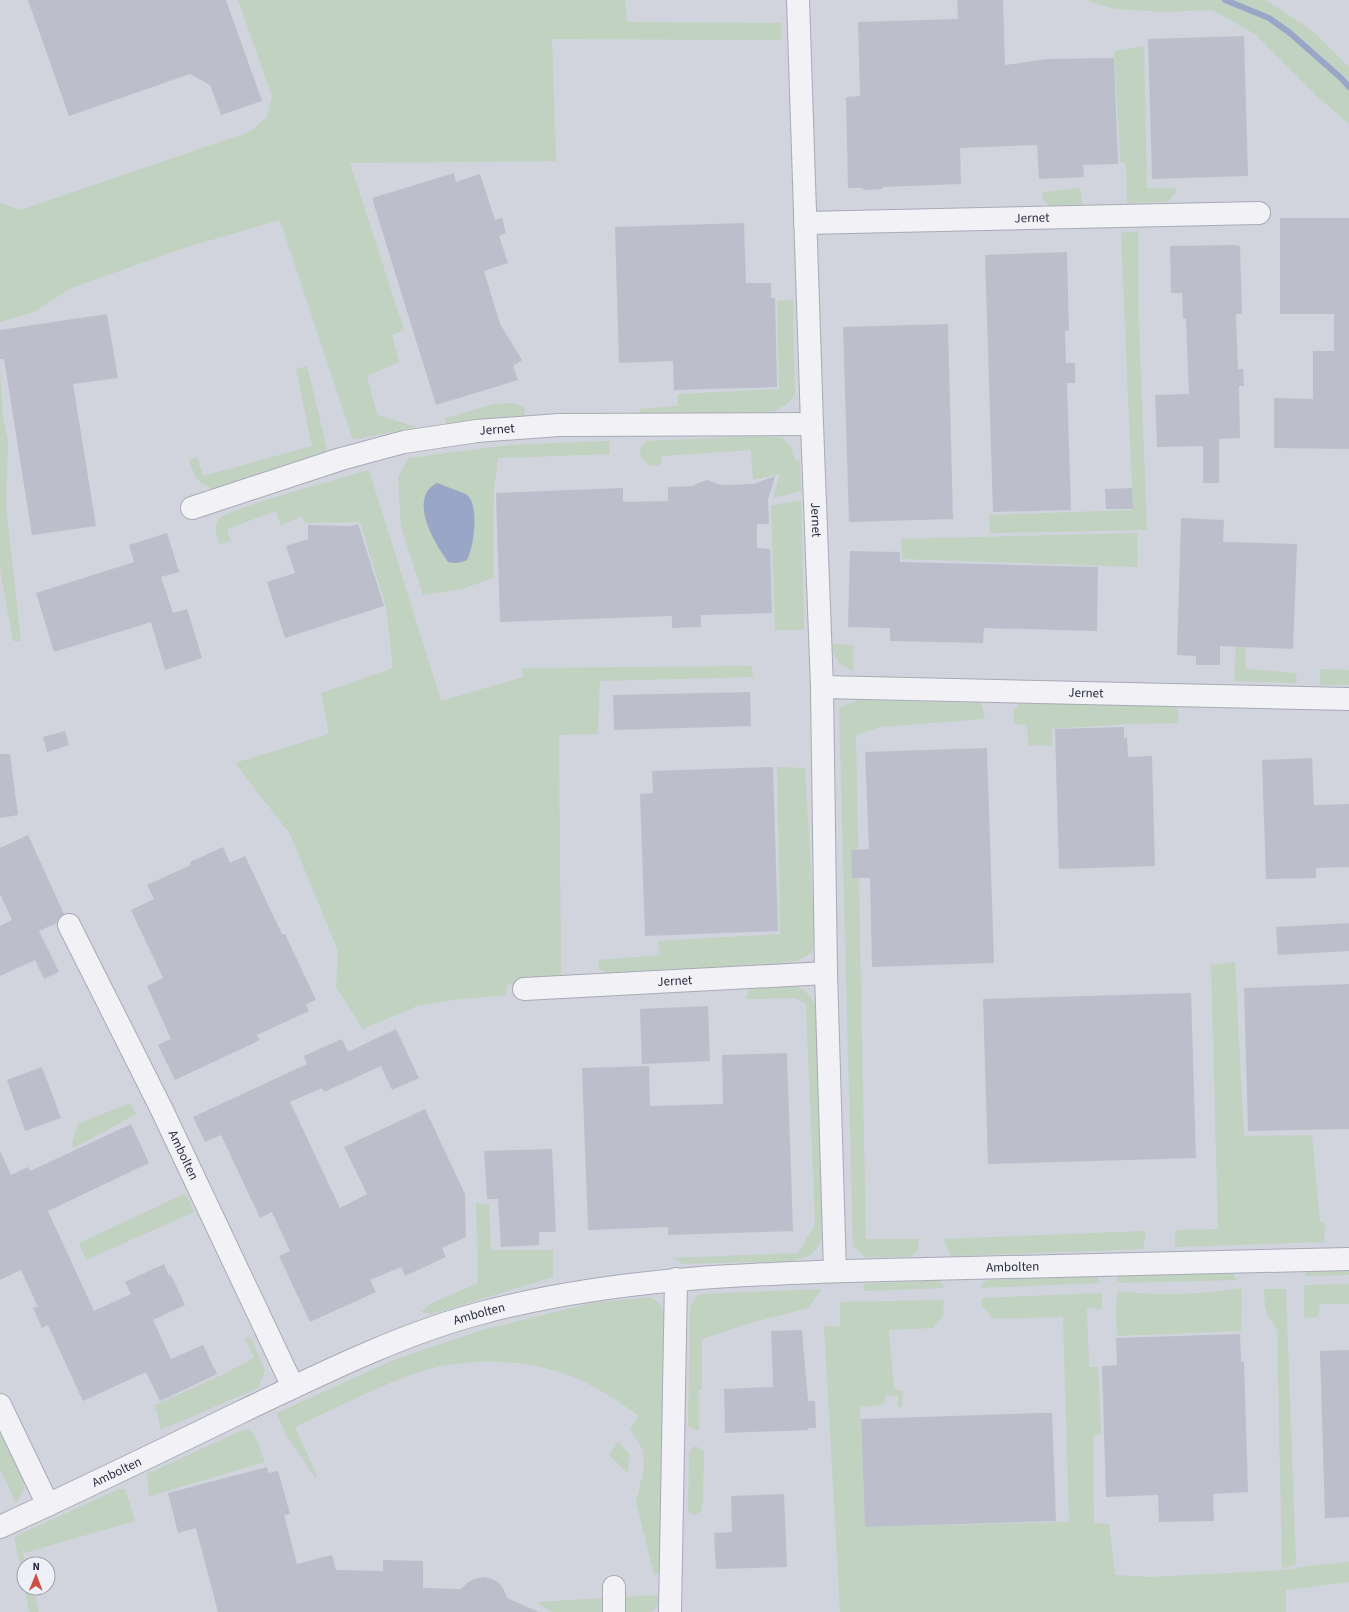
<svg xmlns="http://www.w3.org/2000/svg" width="1349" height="1612" font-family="'Source Sans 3',sans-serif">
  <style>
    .built { fill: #d1d3dd; fill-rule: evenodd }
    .green { fill: #c1d2c0 }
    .water { fill: #9aa6c8 }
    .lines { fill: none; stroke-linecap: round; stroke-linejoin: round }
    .stream { stroke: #9aa6c8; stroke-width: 6 }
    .building { fill: #bcbfcb }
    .minor-casing { stroke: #a8aab5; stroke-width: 24 }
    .minor { stroke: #f2f2f6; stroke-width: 22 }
    .labels { text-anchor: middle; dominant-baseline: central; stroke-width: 3.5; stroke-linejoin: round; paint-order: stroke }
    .street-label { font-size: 13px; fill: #282b3f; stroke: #eff0f6 }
  </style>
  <rect width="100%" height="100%" fill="#dfe1e8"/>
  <path class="built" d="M 0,0 L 1349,0 L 1349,1612 L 0,1612 ZM 24,1564 L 48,1564 L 48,1588 L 24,1588 Z"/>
  <g class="green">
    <path d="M 238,0 L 625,0 L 627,22 L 781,23 L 781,40 L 552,39 L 556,161 L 350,163 L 404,330 L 392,335 L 399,362 L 367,376 L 377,415 L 417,427 L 353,440 L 280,220 L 187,247 L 71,288 L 34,312 L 0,322 L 0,203 L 21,210 L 249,132 L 267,117 L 272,96 Z"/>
    <path d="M 1086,0 L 1266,0 L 1314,32 L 1349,67 L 1349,124 L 1319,98 L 1255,34 L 1212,10 L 1163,12 L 1114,9 Z"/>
    <path d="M 1144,46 L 1147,188 L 1176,188 L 1176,192 L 1168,202 L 1127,203 L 1126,168 L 1125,163 L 1120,161 L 1114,51 Z"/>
    <path d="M 1080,188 L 1083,204 L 1049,206 L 1042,199 L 1043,192 Z"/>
    <path d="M 1138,231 L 1139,325 L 1147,530 L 990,533 L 989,515 L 1133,510 L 1121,233 Z"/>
    <path d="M 793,300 L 795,395 L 788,403 L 773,412 L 640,415 L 640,409 L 678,406 L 678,394 L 779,389 L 777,301 Z"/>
    <path d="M 307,366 L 327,449 L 325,455 L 216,490 C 197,484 195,478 189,460 L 197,457 L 203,476 L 312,446 L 296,369 Z"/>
    <path d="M 0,367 L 3,418 L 8,441 L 6,506 L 21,641 L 13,641 L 0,569 Z"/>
    <path d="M 512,403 L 525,407 L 524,415 L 450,425 L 445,421 L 446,418 L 494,404 Z"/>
    <path d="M 758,436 L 782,438 L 791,448 L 795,460 L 800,461 L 801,491 L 773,498 L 780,474 L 753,480 L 751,450 L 662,456 L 661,462 L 659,465 L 651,466 L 641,458 L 640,448 L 646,441 Z"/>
    <path d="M 609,441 L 610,454 L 498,458 L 494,489 L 493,578 L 462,589 L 423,595 L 401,527 L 398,477 L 409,458 L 509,445 Z"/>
    <path d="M 369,470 L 441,701 L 523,677 L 522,668 L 752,666 L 753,677 L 600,681 L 598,734 L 559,735 L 561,977 L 507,985 L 506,995 L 453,1000 L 417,1006 L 363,1029 L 336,987 L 338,951 L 290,834 L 235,763 L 329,734 L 321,693 L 393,668 L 386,607 L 360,522 L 306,523 L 301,516 L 281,526 L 276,511 L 227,529 L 231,541 L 220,544 C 216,537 213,526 219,519 C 226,509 349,476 369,470 Z"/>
    <path d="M 801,500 L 804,630 L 775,630 L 771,506 Z"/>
    <path d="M 1137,533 L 1138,567 L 902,559 L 901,539 Z"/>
    <path d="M 1238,600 L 1244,600 L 1246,669 L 1296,673 L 1297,683 L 1234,681 Z"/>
    <path d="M 832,644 L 853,645 L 853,671 C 837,664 836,661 832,644 Z"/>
    <path d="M 1320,669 L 1349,670 L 1349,685 L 1320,685 Z"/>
    <path d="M 858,700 L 981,703 L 985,719 L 880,727 L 856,735 L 866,1239 L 919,1239 L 917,1251 L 909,1257 L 865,1257 L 853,1246 L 839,708 Z"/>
    <path d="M 1021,701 L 1177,706 L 1179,723 L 1123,724 L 1052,729 L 1052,746 L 1028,745 L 1027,725 L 1014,724 L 1014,711 Z"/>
    <path d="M 777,767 L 805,768 L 815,940 L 811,953 L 797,961 L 612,975 L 599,969 L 598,960 L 660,955 L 658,941 L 780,934 Z"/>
    <path d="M 1235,962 L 1244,1136 L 1312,1135 L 1320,1222 L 1325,1222 L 1324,1242 L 1175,1247 L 1175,1230 L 1218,1229 L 1211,965 Z"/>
    <path d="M 797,985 L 810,996 L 818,1009 L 825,1232 C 816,1253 814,1255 793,1261 L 683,1264 L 673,1258 L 798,1253 L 815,1225 L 806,1004 L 795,998 L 746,999 L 748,991 L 752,988 Z"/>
    <path d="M 130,1103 L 136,1114 L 74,1148 L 72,1144 L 78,1124 Z"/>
    <path d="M 184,1194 L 187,1196 L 194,1212 L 86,1260 L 79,1243 Z"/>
    <path d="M 476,1203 L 489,1204 L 491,1250 L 553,1250 L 553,1277 L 432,1314 L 421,1312 L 430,1304 L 478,1283 Z"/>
    <path d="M 1146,1231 L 1143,1249 L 951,1256 L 943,1239 Z"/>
    <path d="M 1349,1269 L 1349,1275 L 1305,1276 L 1307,1270 Z"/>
    <path d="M 1233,1273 L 1237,1280 L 1116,1283 L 1118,1276 Z"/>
    <path d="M 1096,1276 L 1101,1283 L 980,1288 L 986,1280 Z"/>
    <path d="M 938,1280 L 945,1288 L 864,1291 L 864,1284 Z"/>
    <path d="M 1349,1284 L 1349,1304 L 1320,1304 L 1318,1317 L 1304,1318 L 1304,1285 Z"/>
    <path d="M 1241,1288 L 1242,1305 L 1241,1331 L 1117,1336 L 1116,1310 L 1117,1292 C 1130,1291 1142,1294 1154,1294 C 1183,1295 1212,1293 1241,1288 Z"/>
    <path d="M 822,1289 L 808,1308 L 743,1325 L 702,1339 L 702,1390 L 699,1390 L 699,1430 L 694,1430 L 688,1426 L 690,1306 L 697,1296 L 704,1294 Z"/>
    <path d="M 1264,1289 L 1286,1289 L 1296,1565 L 1282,1568 L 1277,1329 C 1266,1315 1264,1307 1264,1289 Z"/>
    <path d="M 1102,1293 L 1102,1309 L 1087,1308 L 1089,1367 L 1098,1367 L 1101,1434 L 1093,1436 L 1094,1523 L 1109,1524 L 1115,1575 L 1151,1577 L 1285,1570 L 1309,1566 L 1349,1562 L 1349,1582 L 1286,1590 L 1286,1612 L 840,1612 L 824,1326 L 840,1327 L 840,1302 L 944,1300 L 943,1316 L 933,1328 L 889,1330 L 894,1389 L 903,1391 L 902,1407 L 898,1407 L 898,1396 L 885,1395 L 884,1404 L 860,1407 L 865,1527 L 1069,1522 L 1063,1317 L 994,1319 L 982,1307 L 982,1298 Z"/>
    <path d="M 650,1297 L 660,1304 L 665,1316 L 661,1572 L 654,1575 L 636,1502 L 644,1468 L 643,1450 L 630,1429 L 639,1416 C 616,1400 594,1384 568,1375 C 518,1357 459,1357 408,1376 C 370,1390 332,1410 295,1427 L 314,1469 L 317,1480 L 286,1435 L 277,1413 L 396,1359 L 483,1330 L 592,1303 Z"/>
    <path d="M 245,1338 L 251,1338 L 265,1371 L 258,1388 L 161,1430 L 155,1405 L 224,1374 L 254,1358 Z"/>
    <path d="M 0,1429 L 24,1477 L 24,1490 L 16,1503 L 0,1469 Z"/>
    <path d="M 248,1429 L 255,1436 L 265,1462 L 149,1496 L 147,1474 L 238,1432 Z"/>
    <path d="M 618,1442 L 629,1454 L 628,1473 L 609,1455 Z"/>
    <path d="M 695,1446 L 704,1450 L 703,1501 L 701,1511 L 695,1515 L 688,1512 L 689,1452 Z"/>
    <path d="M 119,1489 L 125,1489 L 135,1521 L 24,1553 L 20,1542 L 26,1564 L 24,1564 L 24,1585 L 14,1537 Z"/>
    <path d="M 25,1588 L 33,1588 L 39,1612 L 29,1612 Z"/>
    <path d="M 651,1595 L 662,1598 L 662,1602 L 651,1612 L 626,1612 L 626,1597 Z"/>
    <path d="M 604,1598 L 604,1612 L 552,1612 L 538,1603 L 538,1602 Z"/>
  </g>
  <path class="water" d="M 437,483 L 466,494 C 480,504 474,547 467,560 C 461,563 455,564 448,562 C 435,544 407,498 437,483 Z"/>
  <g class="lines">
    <path class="stream" d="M 1225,0 L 1269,18 L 1290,33 L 1341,78 L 1349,87"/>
  </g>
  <g class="building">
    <path d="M 28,0 L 226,0 L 262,101 L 221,115 L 210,85 L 190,74 L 69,116 Z"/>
    <path d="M 957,0 L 1003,0 L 1005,65 L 1047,59 L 1114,58 L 1118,164 L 1083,165 L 1084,177 L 1039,179 L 1037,145 L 960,148 L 961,184 L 883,187 L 883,189 L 863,190 L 863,188 L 848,188 L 846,97 L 860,96 L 858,22 L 958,19 Z"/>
    <path d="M 1244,36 L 1248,176 L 1152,179 L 1148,39 Z"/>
    <path d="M 454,173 L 456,182 L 480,174 L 495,220 L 502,218 L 506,233 L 499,236 L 508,263 L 484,271 L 500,324 L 522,360 L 513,366 L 518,380 L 436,405 L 372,198 Z"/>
    <path d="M 1280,218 L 1349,218 L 1349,449 L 1274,448 L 1274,398 L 1313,399 L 1313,351 L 1334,351 L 1334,314 L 1280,314 Z"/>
    <path d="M 744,223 L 746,283 L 771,283 L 771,298 L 775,298 L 777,387 L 674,390 L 673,361 L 619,363 L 615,227 Z"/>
    <path d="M 1234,245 L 1240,246 L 1242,314 L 1236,314 L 1238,369 L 1243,369 L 1244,386 L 1239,386 L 1240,438 L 1219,439 L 1219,483 L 1203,483 L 1203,446 L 1157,447 L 1155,395 L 1189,394 L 1186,319 L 1183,318 L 1182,293 L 1171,293 L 1170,246 Z"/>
    <path d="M 1067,252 L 1069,331 L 1065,331 L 1066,363 L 1075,363 L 1075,383 L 1067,383 L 1071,510 L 993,512 L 985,255 Z"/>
    <path d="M 107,314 L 118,378 L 73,384 L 96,526 L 32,535 L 4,359 L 0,359 L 0,330 Z"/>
    <path d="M 948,324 L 953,519 L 849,522 L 843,327 Z"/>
    <path d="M 775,476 L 768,499 L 769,524 L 757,524 L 757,548 L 770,549 L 772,613 L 701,615 L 701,627 L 672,628 L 672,616 L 500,622 L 496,493 L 623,488 L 623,502 L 668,501 L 668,487 L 693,486 L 698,483 L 707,480 L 720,485 L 754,484 Z"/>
    <path d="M 1132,488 L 1133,509 L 1106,509 L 1105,489 Z"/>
    <path d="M 1181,518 L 1224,520 L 1223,542 L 1297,544 L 1293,649 L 1220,646 L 1220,665 L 1196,665 L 1196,656 L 1177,655 Z"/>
    <path d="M 358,524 L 384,606 L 285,638 L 267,582 L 295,573 L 286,546 L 308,539 L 308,525 L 351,526 Z"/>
    <path d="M 167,533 L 179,572 L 161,577 L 173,613 L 187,609 L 202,658 L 165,670 L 151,622 L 54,652 L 36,593 L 134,562 L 129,545 Z"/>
    <path d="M 850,551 L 900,552 L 900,562 L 1098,567 L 1097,631 L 984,628 L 983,643 L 890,641 L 890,628 L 848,627 Z"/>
    <path d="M 750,692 L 751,726 L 614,730 L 613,695 Z"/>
    <path d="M 1124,727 L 1124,738 L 1127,737 L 1128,757 L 1152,756 L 1155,866 L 1059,869 L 1055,729 Z"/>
    <path d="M 65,731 L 69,745 L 47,752 L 43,737 Z"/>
    <path d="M 987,748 L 994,963 L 872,967 L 870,878 L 852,878 L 851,850 L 869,849 L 865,752 Z"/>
    <path d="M 0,754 L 10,754 L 18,815 L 0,818 Z"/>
    <path d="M 1312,758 L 1314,805 L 1349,804 L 1349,867 L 1316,868 L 1316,878 L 1266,879 L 1262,760 Z"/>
    <path d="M 773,767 L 778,931 L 645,936 L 640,794 L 653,793 L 652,771 Z"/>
    <path d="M 28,835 L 64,914 L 59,918 L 57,923 L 39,931 L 59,972 L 44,979 L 35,960 L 0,976 L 0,926 L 12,920 L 0,894 L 0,848 Z"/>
    <path d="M 223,847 L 230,863 L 245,856 L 282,934 L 285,934 L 316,1000 L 306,1004 L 309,1011 L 257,1035 L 260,1040 L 175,1080 L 158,1045 L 171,1039 L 147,986 L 163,978 L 131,910 L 154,899 L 147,885 L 191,865 L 190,862 Z"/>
    <path d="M 1349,923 L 1349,951 L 1278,955 L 1276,927 Z"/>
    <path d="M 1349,984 L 1349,1129 L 1248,1131 L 1244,988 Z"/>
    <path d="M 1191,993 L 1196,1158 L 988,1164 L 983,999 Z"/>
    <path d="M 708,1006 L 710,1061 L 642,1064 L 640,1009 Z"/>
    <path d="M 396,1029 L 419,1078 L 392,1090 L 381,1066 L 324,1092 L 322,1088 L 290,1102 L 340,1208 L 367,1194 L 344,1147 L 425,1109 L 465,1194 L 466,1237 L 442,1248 L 446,1257 L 405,1276 L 401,1267 L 370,1280 L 376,1292 L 310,1322 L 279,1256 L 290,1251 L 272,1212 L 260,1218 L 221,1135 L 205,1142 L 193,1117 L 307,1064 L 304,1056 L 342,1039 L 348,1052 Z"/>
    <path d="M 787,1053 L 793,1231 L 668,1235 L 668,1227 L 588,1230 L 582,1068 L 649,1066 L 650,1106 L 723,1104 L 722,1055 Z"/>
    <path d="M 42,1067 L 61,1118 L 25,1131 L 7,1080 Z"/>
    <path d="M 131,1124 L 149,1163 L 48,1211 L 94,1311 L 131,1294 L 125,1282 L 164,1264 L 169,1276 L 171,1275 L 185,1305 L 153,1320 L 171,1359 L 203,1345 L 217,1374 L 160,1401 L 146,1372 L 83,1401 L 48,1325 L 42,1328 L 33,1308 L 38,1307 L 21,1270 L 0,1280 L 0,1151 L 11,1175 L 28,1167 L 30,1171 Z"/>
    <path d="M 552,1149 L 556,1232 L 539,1232 L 539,1245 L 501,1247 L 498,1199 L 487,1199 L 484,1151 Z"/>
    <path d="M 802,1330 L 808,1401 L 815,1401 L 816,1428 L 808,1428 L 808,1430 L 725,1433 L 724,1389 L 773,1387 L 771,1331 Z"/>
    <path d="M 1240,1334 L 1241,1362 L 1244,1361 L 1248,1492 L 1213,1494 L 1214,1521 L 1159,1522 L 1158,1495 L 1106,1497 L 1102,1366 L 1117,1365 L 1116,1338 Z"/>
    <path d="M 1349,1350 L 1349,1517 L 1325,1518 L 1320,1351 Z"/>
    <path d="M 1039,1413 L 1052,1413 L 1056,1521 L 865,1527 L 861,1419 Z"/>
    <path d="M 267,1467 L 268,1473 L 278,1471 L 290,1514 L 284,1515 L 297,1564 L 332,1555 L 336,1570 L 383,1571 L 383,1560 L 423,1561 L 423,1588 L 461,1589 L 467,1583 L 474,1579 L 483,1577 L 492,1579 L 499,1583 L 504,1590 L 507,1598 L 539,1612 L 218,1612 L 196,1528 L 178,1533 L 168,1493 Z"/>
    <path d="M 784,1494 L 787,1567 L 716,1569 L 714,1533 L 732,1532 L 731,1496 Z"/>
  </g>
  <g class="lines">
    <defs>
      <g id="minor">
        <path id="s1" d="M 798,0 L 812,424 L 822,687 L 826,973 L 835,1271"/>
        <path id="s2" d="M 805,223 L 1259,213"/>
        <path id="s3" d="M 192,508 L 341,459 L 404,442 L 477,431 L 559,425 L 812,424"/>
        <path id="s4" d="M 822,687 L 1349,699"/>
        <path id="s5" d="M 69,925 L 161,1108 L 293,1387"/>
        <path id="s6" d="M 524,989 L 826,973"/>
        <path d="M 0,1405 L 48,1505"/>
        <path id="s7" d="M 0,1527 C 81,1490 161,1451 241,1412 C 319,1375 398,1335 481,1313 C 627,1274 778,1273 927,1269 C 1068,1266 1208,1262 1349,1259"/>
        <path d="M 614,1587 L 614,1612"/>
        <path d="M 670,1612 L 676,1279"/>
      </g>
    </defs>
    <use href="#minor" class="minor-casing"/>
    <use href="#minor" class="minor"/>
  </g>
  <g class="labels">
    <g class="street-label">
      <text stroke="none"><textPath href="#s2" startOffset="227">Jernet</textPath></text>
      <text stroke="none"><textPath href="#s3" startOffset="316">Jernet</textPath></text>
      <text stroke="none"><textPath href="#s1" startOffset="520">Jernet</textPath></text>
      <text stroke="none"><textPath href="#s4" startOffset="264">Jernet</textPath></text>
      <text stroke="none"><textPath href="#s6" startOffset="151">Jernet</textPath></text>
      <text stroke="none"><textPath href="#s5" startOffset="257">Ambolten</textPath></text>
      <text stroke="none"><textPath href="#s7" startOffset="1062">Ambolten</textPath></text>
      <text stroke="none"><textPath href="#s7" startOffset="525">Ambolten</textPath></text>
      <text stroke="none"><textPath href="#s7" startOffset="129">Ambolten</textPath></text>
    </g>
  </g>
  <g transform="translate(36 1576) rotate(1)"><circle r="19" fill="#eff0f6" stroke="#9fa1ad"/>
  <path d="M0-3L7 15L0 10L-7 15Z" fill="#cc4f46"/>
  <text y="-6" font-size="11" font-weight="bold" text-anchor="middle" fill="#282b3f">N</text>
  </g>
</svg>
